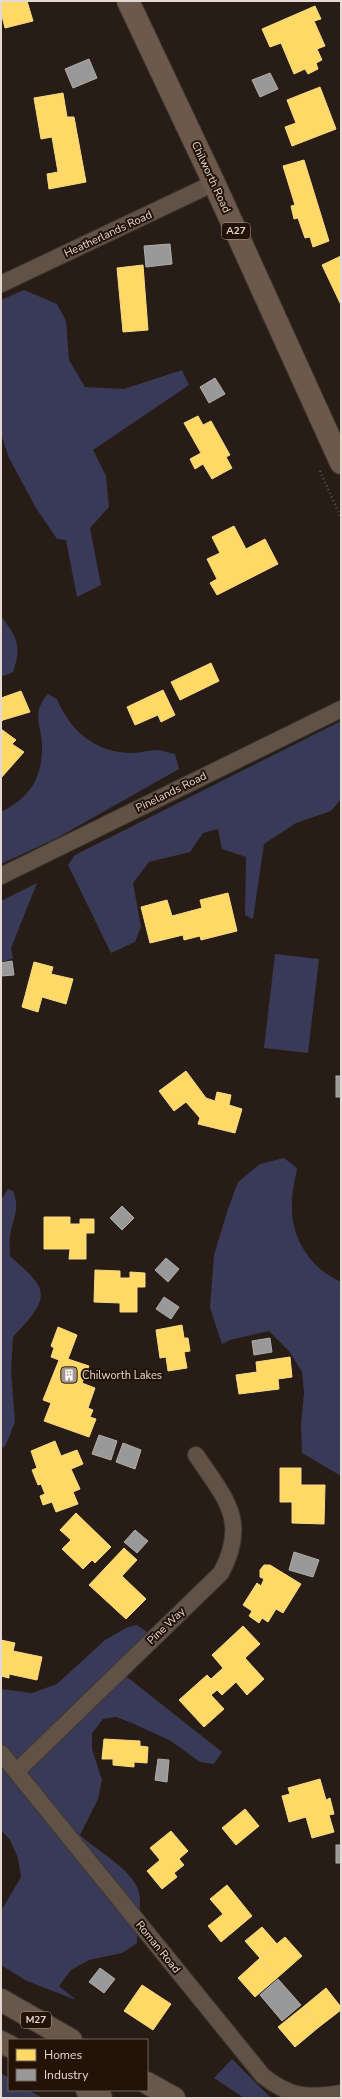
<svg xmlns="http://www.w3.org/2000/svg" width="342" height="2099" font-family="'Nunito Sans',sans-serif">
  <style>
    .green { fill: #383a58 }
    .homes { fill: #ffd966; stroke: #f7d986 }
    .industry { fill: #999; stroke: #b0acaa }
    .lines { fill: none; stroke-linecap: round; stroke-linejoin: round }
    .minor-casing { stroke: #403832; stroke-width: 18 }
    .primary-casing { stroke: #403832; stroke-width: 24 }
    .motorway-casing { stroke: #403832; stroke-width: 24 }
    .path { stroke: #5e544c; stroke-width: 2.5; stroke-dasharray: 1 3; stroke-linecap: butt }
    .minor { stroke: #605247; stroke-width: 16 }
    .primary { stroke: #6c594c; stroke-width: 22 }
    .motorway { stroke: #68584c; stroke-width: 22 }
    .labels { text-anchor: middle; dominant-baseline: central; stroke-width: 4; stroke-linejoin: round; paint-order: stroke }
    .shield { fill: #231207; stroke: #aa9d94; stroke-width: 1 }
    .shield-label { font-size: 10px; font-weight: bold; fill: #e4d8d0 }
    .street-label { font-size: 11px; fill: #e4d8d0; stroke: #231207 }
    .poi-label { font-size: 11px; fill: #e4d8d0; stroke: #231207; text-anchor: start }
  </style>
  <rect width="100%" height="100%" fill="#271d16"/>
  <g class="green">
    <path d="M 24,290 L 57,304 L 66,321 L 69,360 L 85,387 L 124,389 L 182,370 L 189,385 L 93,450 L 106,476 L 109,507 L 90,528 L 101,585 L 77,597 L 66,540 L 57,539 L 36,508 L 9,458 L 1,434 L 1,300 Z"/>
    <path d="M 1,616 C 17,638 22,645 13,672 L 1,677 Z"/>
    <path d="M 48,694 L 57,699 C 70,731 96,753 132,753 C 140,753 149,750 157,750 C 163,750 169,753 175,754 L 179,769 L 57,838 L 1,864 L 1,812 C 31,797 43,777 42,743 C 40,722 32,712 48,694 Z"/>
    <path d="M 341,721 L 341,799 L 331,811 L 296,823 L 264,844 L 253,919 L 245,915 L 246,857 L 222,849 L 218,829 L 203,833 L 190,852 L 149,862 L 133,883 L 141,927 L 135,942 L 111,953 L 68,865 L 75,855 Z"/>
    <path d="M 37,883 L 11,948 L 13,958 L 1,963 L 1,901 Z"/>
    <path d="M 275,954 L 319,959 L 308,1053 L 264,1048 Z"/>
    <path d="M 284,1158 L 297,1168 C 295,1180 292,1191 292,1203 C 290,1237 310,1268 341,1282 L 341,1476 L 302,1453 L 301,1425 L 304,1393 L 302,1372 L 289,1351 L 269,1331 L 230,1340 L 222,1344 L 210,1308 L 214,1255 L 228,1209 L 238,1182 L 260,1164 Z"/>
    <path d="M 8,1189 L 13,1191 C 21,1211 12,1218 10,1237 C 9,1243 10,1249 10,1256 C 18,1264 29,1272 36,1282 C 52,1301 24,1324 13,1337 L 11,1371 L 15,1422 L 5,1447 L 1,1448 L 1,1200 Z"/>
    <path d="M 137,1625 L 147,1632 L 117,1669 L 222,1752 L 214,1764 L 200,1762 L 171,1741 L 132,1723 L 116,1717 L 103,1719 L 92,1733 L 92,1749 L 102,1780 L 98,1799 L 80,1835 C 98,1852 134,1870 139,1893 C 142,1903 137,1931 137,1943 L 122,1953 L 89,1960 L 71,1970 L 59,1986 L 76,2000 L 27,1981 L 1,1965 L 1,1911 L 21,1877 L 18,1858 L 10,1840 L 1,1830 L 1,1689 L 32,1693 L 57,1684 L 105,1640 L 128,1627 Z"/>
    <path d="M 232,2059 L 269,2096 L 274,2098 L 244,2098 L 214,2078 Z"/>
    <path d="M 1,2073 L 9,2078 L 9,2090 L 28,2090 L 43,2098 L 1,2098 Z"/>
  </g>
  <g class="homes">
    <path d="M 1,1 L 27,1 L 33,21 L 5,28 L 1,12 Z"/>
    <path d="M 315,6 L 321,19 L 314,21 L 325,46 L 317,49 L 322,60 L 316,63 L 318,69 L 308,74 L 305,69 L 294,74 L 281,43 L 270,47 L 262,29 Z"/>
    <path d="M 320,87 L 336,129 L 292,146 L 285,127 L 296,123 L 287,100 Z"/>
    <path d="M 63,93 L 67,117 L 74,117 L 86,182 L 49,189 L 47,174 L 58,172 L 52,137 L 41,139 L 34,98 Z"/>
    <path d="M 304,160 L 329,241 L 313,247 L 310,237 L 305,238 L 298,218 L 294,219 L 291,206 L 295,205 L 283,166 Z"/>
    <path d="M 341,256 L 341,305 L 322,265 Z"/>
    <path d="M 143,265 L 148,330 L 123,332 L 117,268 Z"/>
    <path d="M 198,416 L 203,425 L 211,421 L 230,455 L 226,457 L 232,468 L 212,479 L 203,464 L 195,469 L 190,459 L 201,453 L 184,423 Z"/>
    <path d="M 234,526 L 246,549 L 265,539 L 278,564 L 217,595 L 210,583 L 217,579 L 207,559 L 220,553 L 212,537 Z"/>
    <path d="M 211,663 L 219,681 L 180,700 L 171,682 Z"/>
    <path d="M 163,690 L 175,715 L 161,722 L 158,715 L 135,725 L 127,707 Z"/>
    <path d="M 21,691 L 30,712 L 3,720 L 1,722 L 1,698 Z"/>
    <path d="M 1,729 L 16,740 L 12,744 L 24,752 L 1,778 Z"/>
    <path d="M 228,893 L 237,931 L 201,940 L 200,936 L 184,940 L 183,935 L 150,943 L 141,907 L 167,900 L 172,916 L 202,908 L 200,900 Z"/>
    <path d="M 34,962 L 53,967 L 51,974 L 73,979 L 66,1004 L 42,997 L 38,1012 L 22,1007 Z"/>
    <path d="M 186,1071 L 206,1098 L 215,1101 L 217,1092 L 231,1095 L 229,1105 L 242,1109 L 235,1133 L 198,1124 L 200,1118 L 186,1102 L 174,1111 L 159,1091 Z"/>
    <path d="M 44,1217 L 70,1217 L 70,1224 L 80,1224 L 80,1219 L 94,1219 L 94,1233 L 86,1233 L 86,1259 L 69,1259 L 70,1249 L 44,1249 Z"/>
    <path d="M 95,1270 L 120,1271 L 120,1278 L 130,1278 L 130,1272 L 145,1273 L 145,1287 L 137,1287 L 137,1312 L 120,1312 L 120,1303 L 94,1302 Z"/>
    <path d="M 182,1325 L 184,1338 L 188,1338 L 190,1351 L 184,1352 L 187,1368 L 168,1371 L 166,1357 L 160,1358 L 156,1330 Z"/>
    <path d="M 58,1327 L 77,1335 L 68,1359 L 89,1366 L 82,1383 L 95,1388 L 88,1408 L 93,1410 L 90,1417 L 96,1419 L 89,1437 L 44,1421 L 51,1403 L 43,1400 L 59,1360 L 51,1357 L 54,1348 L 51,1346 Z"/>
    <path d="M 290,1357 L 292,1377 L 278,1379 L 279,1389 L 239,1394 L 236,1375 L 257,1372 L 256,1362 Z"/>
    <path d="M 55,1441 L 61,1456 L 77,1450 L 83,1464 L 71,1469 L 80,1489 L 73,1492 L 78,1504 L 56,1512 L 52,1502 L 43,1505 L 40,1496 L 45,1494 L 41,1484 L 38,1485 L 32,1470 L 37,1468 L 31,1451 Z"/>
    <path d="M 280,1468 L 301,1468 L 301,1485 L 325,1485 L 324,1524 L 292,1523 L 292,1502 L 280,1502 Z"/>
    <path d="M 76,1513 L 111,1547 L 95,1563 L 92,1560 L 83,1569 L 62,1549 L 71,1540 L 60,1530 Z"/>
    <path d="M 124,1548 L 137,1560 L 122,1576 L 146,1599 L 126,1619 L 89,1585 Z"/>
    <path d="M 264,1565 L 270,1565 L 301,1584 L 283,1613 L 276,1609 L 268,1622 L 262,1618 L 259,1623 L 249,1616 L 252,1611 L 243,1605 L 257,1583 L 261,1586 L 264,1579 L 260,1577 L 260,1570 Z"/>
    <path d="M 243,1626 L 260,1644 L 245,1658 L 264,1679 L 247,1695 L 236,1682 L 222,1695 L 217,1690 L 211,1695 L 224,1709 L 204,1727 L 179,1700 L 207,1675 L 211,1679 L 223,1668 L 212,1655 Z"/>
    <path d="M 1,1640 L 15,1643 L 13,1651 L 42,1657 L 37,1680 L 9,1674 L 9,1678 L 1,1676 Z"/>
    <path d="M 104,1739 L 140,1741 L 140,1746 L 148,1747 L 147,1763 L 134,1762 L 134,1767 L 113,1765 L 113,1759 L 102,1759 Z"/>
    <path d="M 320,1779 L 326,1800 L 330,1798 L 334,1814 L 329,1815 L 334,1832 L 312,1838 L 306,1817 L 289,1822 L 282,1796 L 290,1794 L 288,1788 Z"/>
    <path d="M 245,1809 L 259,1826 L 236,1845 L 222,1828 Z"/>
    <path d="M 171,1831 L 188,1851 L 179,1859 L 184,1865 L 174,1873 L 177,1877 L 162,1889 L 147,1871 L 160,1860 L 150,1848 Z"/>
    <path d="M 227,1885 L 252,1916 L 221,1942 L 208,1926 L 223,1914 L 210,1899 Z"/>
    <path d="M 262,1927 L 277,1944 L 260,1958 L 245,1941 Z"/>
    <path d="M 285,1937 L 302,1956 L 277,1978 L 260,1958 Z"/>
    <path d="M 260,1958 L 277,1978 L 255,1997 L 238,1978 Z"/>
    <path d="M 142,1985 L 171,2004 L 153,2030 L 124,2011 Z"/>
    <path d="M 326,1988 L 341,2007 L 341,2010 L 319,2027 L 303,2007 Z"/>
    <path d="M 303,2007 L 319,2027 L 295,2047 L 278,2027 Z"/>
  </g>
  <g class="industry">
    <path d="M 89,59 L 97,78 L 73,88 L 65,69 Z"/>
    <path d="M 270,73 L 278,89 L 260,97 L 252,80 Z"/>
    <path d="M 170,244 L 172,264 L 146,267 L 144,246 Z"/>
    <path d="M 215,378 L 225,394 L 209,403 L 200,387 Z"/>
    <path d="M 12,961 L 14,975 L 1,976 L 1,963 Z"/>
    <rect x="336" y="1076" width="5" height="21"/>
    <path d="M 122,1206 L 134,1218 L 122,1230 L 110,1218 Z"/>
    <path d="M 166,1258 L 179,1269 L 168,1282 L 155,1270 Z"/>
    <path d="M 164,1297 L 179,1307 L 171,1319 L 156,1309 Z"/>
    <path d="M 270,1338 L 272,1352 L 254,1355 L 252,1341 Z"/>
    <path d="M 99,1435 L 117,1441 L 111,1460 L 92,1454 Z"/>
    <path d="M 123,1443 L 141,1450 L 135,1469 L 116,1462 Z"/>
    <path d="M 135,1530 L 148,1541 L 137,1553 L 124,1542 Z"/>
    <path d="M 294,1552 L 319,1560 L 313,1577 L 289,1570 Z"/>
    <path d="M 158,1759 L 169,1760 L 167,1782 L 155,1780 Z"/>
    <rect x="336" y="1845" width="5" height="18"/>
    <path d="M 100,1968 L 115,1979 L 104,1993 L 89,1982 Z"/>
    <path d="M 278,1979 L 301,2005 L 282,2021 L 260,1995 Z"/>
  </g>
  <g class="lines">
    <defs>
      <g id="minor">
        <path d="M 1,284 L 214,183"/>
        <path d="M 1,876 L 341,709"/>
        <path d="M 1,1753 L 263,2076 C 290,2097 307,2099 341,2093"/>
        <path d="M 17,1771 L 221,1573 C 249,1521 225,1498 196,1455"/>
      </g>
      <path id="primary" d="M 128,1 L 214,183 L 341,463"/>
      <g id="motorway">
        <path d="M 1,2000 L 71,2040"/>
        <path d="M 1,2042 L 9,2046"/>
        <path d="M 147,2083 L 174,2098"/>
        <path d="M 87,2090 L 101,2098"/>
      </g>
    </defs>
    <use href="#minor" class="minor-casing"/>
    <use href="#primary" class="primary-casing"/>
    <use href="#motorway" class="motorway-casing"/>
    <path class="path" d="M 320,471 L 341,518"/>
    <use href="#minor" class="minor"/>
    <use href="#primary" class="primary"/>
    <use href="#motorway" class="motorway"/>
  </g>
  <defs>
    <symbol id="building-square" viewBox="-11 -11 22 22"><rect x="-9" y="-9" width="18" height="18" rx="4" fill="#a2978f" stroke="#231207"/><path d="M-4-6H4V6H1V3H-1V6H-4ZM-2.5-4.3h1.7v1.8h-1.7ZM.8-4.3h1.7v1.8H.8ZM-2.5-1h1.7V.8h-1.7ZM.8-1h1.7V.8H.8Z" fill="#fff"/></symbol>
  </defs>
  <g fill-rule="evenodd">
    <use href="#building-square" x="59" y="1365" width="20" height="20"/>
  </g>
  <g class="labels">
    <g class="shield">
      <rect x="222" y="223" width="28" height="16" rx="3"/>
      <rect x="21" y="2012" width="30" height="16" rx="3"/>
    </g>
    <g class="shield-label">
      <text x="236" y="231">A27</text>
      <text x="36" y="2020">M27</text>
    </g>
    <g class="street-label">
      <text transform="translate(211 177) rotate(65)">Chilworth Road</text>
      <text transform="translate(108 234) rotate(-25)">Heatherlands Road</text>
      <text transform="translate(171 792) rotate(-26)">Pinelands Road</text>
      <text transform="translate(166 1626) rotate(-44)">Pine Way</text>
      <text transform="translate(158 1947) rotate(51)">Roman Road</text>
    </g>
    <g class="poi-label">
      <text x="82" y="1375">Chilworth Lakes</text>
    </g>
  </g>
  <rect width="342" height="2099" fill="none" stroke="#e4d8d0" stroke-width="4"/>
  <rect x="8" y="2039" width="140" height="52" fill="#231207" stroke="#706157"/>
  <rect x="16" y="2049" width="20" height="12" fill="#ffd966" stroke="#706157"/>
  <text x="44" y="2059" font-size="12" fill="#e4d8d0">Homes</text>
  <rect x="16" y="2069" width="20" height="12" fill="#999999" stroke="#706157"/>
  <text x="44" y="2079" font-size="12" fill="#e4d8d0">Industry</text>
</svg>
